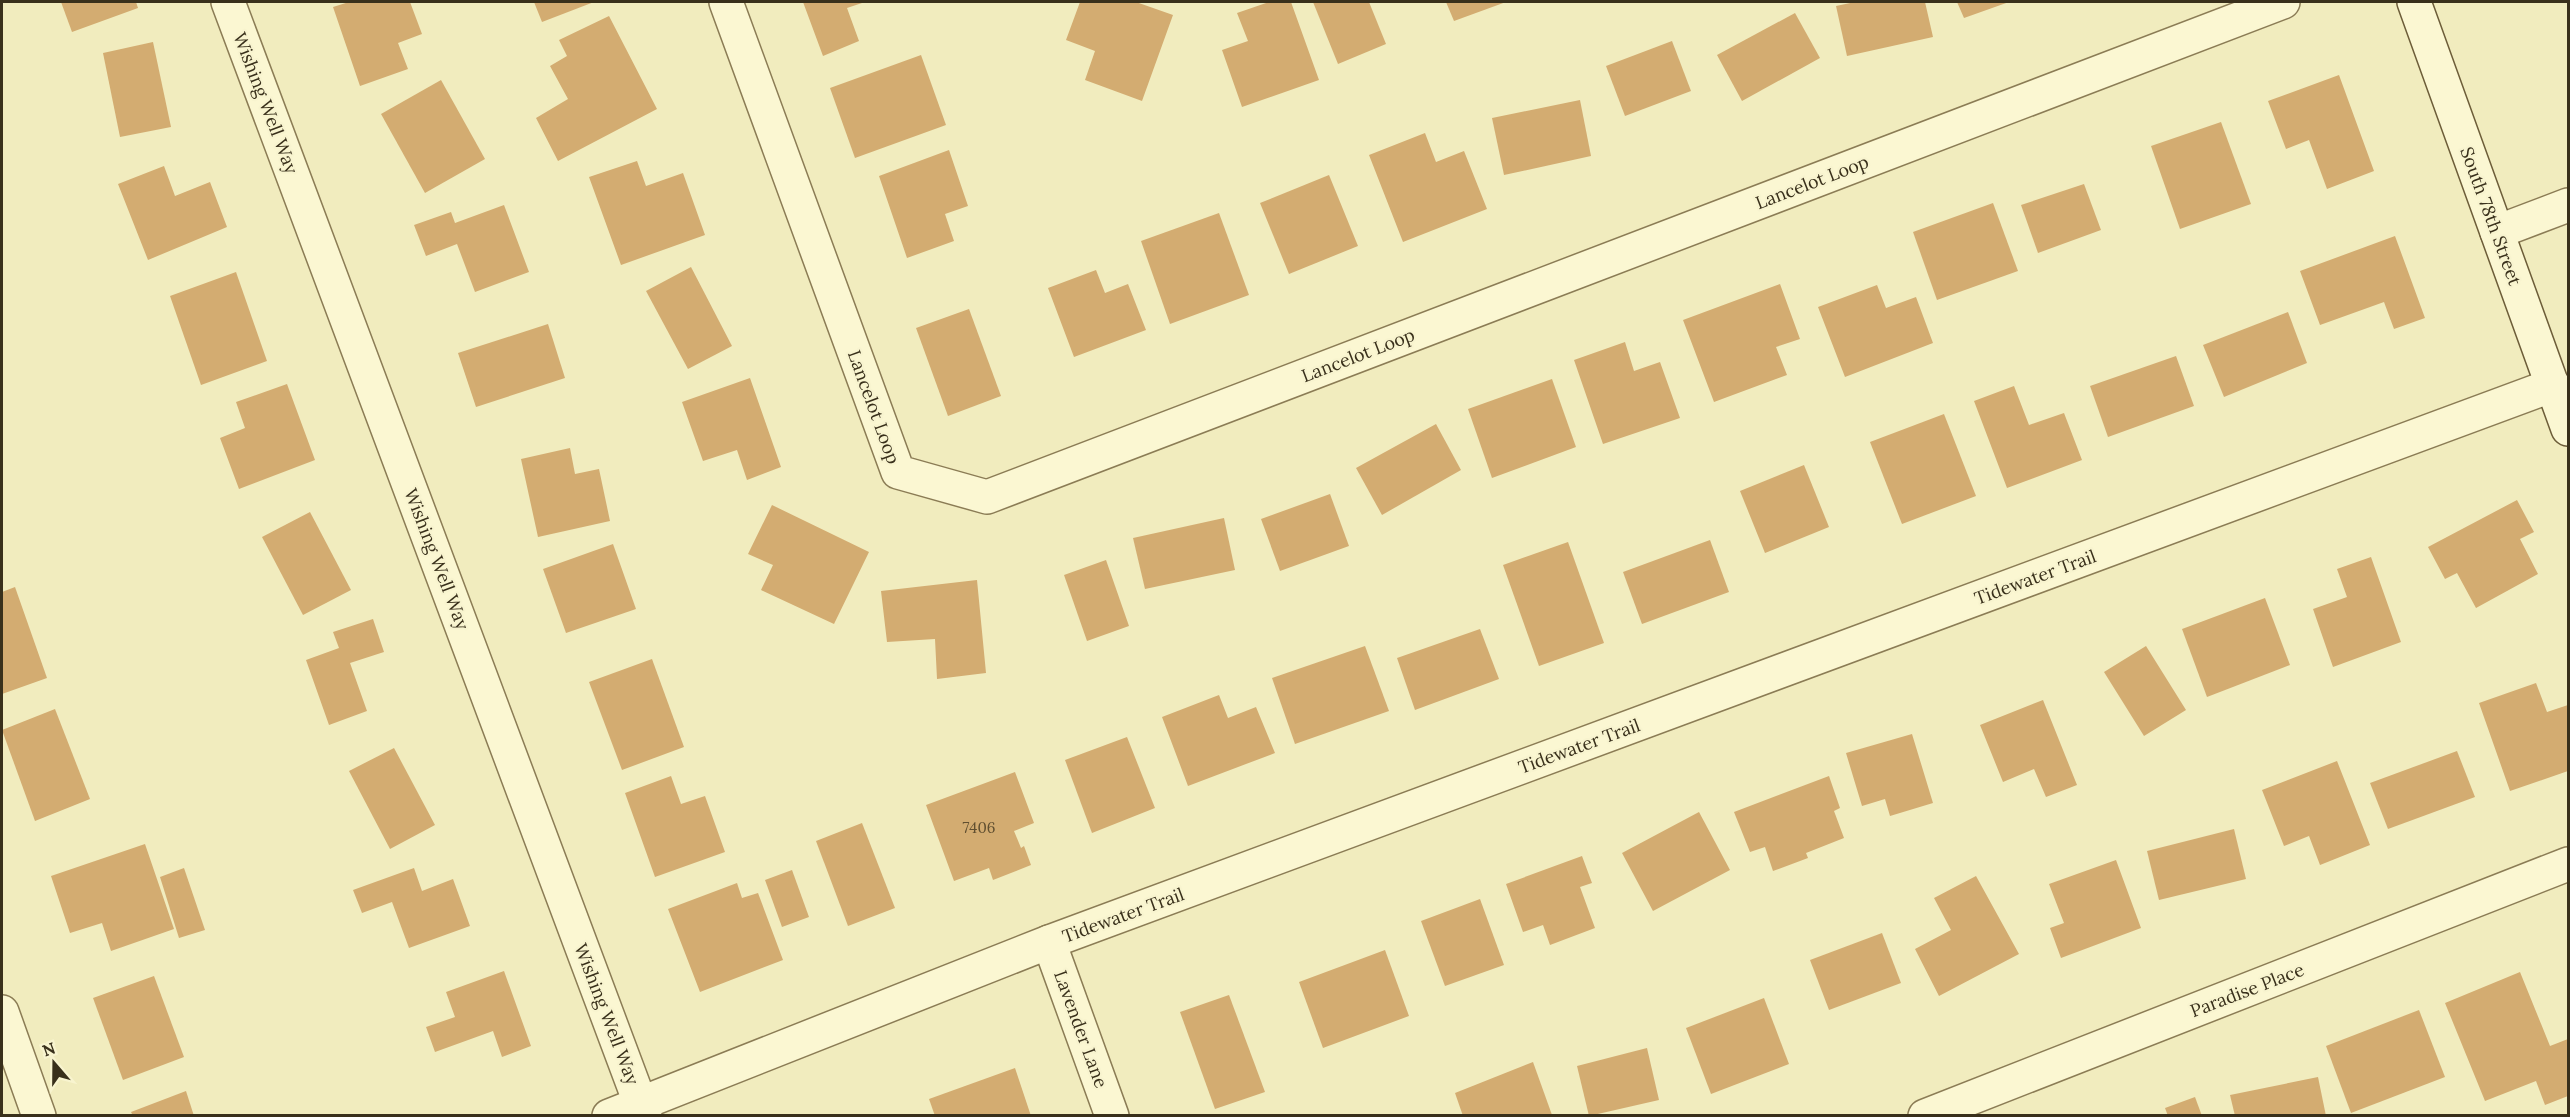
<svg xmlns="http://www.w3.org/2000/svg" width="2570" height="1117" font-family="Lora,serif">
  <style>
    .building { fill: #d3ac71 }
    .lines { fill: none; stroke-linecap: round; stroke-linejoin: round }
    .street-casing { stroke: #8b7c55; stroke-width: 36 }
    .secondary-casing { stroke: #6d5d39; stroke-width: 36 }
    .street { stroke: #fbf7d2; stroke-width: 33 }
    .secondary { stroke: #fbf7d2; stroke-width: 33 }
    .labels { text-anchor: middle; dominant-baseline: central; stroke-width: 4.5; stroke-linejoin: round; paint-order: stroke }
    .number-label { font-size: 15px; fill: #604f30 }
    .street-label { font-size: 18px; fill: #39301b; stroke: #f8f4cf }
  </style>
  <rect width="100%" height="100%" fill="#f1ecbe"/>
  <g class="building">
    <path d="M 61,2 L 136,2 L 138,8 L 72,32 Z"/>
    <path d="M 349,2 L 410,2 L 422,34 L 398,43 L 408,69 L 360,86 L 333,7 Z"/>
    <path d="M 534,2 L 594,2 L 542,22 Z"/>
    <path d="M 803,2 L 865,2 L 847,8 L 859,41 L 823,56 Z"/>
    <path d="M 1080,2 L 1136,2 L 1173,15 L 1142,101 L 1085,80 L 1095,51 L 1066,40 Z"/>
    <path d="M 1269,2 L 1291,2 L 1319,80 L 1242,107 L 1222,50 L 1248,41 L 1237,13 Z"/>
    <path d="M 1313,2 L 1369,2 L 1386,44 L 1338,64 Z"/>
    <path d="M 1446,2 L 1506,2 L 1454,21 Z"/>
    <path d="M 1855,2 L 1925,2 L 1933,37 L 1847,56 L 1836,6 Z"/>
    <path d="M 1957,2 L 2009,2 L 1964,18 Z"/>
    <path d="M 1795,13 L 1820,58 L 1742,101 L 1717,55 Z"/>
    <path d="M 609,16 L 657,109 L 558,161 L 536,118 L 568,99 L 550,66 L 567,56 L 559,40 Z"/>
    <path d="M 1672,41 L 1691,91 L 1625,116 L 1606,66 Z"/>
    <path d="M 153,42 L 171,127 L 120,137 L 103,53 Z"/>
    <path d="M 921,55 L 946,125 L 855,158 L 830,88 Z"/>
    <path d="M 2339,75 L 2374,171 L 2327,189 L 2309,140 L 2286,149 L 2268,101 Z"/>
    <path d="M 441,80 L 485,159 L 425,193 L 381,114 Z"/>
    <path d="M 1580,100 L 1591,156 L 1504,175 L 1492,118 Z"/>
    <path d="M 2221,122 L 2251,204 L 2180,229 L 2151,146 Z"/>
    <path d="M 1425,133 L 1436,162 L 1464,151 L 1487,209 L 1403,242 L 1369,155 Z"/>
    <path d="M 949,150 L 968,206 L 945,214 L 954,241 L 907,258 L 879,176 Z"/>
    <path d="M 637,161 L 646,186 L 683,173 L 705,235 L 621,265 L 589,177 Z"/>
    <path d="M 164,166 L 175,196 L 210,182 L 227,227 L 148,260 L 118,184 Z"/>
    <path d="M 1329,175 L 1358,246 L 1289,274 L 1260,203 Z"/>
    <path d="M 2084,184 L 2101,230 L 2038,253 L 2021,205 Z"/>
    <path d="M 1993,203 L 2018,271 L 1937,300 L 1913,232 Z"/>
    <path d="M 504,205 L 529,272 L 475,292 L 457,244 L 426,256 L 414,225 L 451,212 L 455,223 Z"/>
    <path d="M 1219,213 L 1249,295 L 1170,324 L 1141,241 Z"/>
    <path d="M 2395,236 L 2425,318 L 2394,329 L 2384,302 L 2320,325 L 2300,271 Z"/>
    <path d="M 691,267 L 732,346 L 688,369 L 646,291 Z"/>
    <path d="M 1096,270 L 1105,293 L 1128,284 L 1146,330 L 1074,357 L 1048,288 Z"/>
    <path d="M 236,272 L 267,361 L 201,385 L 170,296 Z"/>
    <path d="M 1780,284 L 1800,339 L 1776,347 L 1787,375 L 1714,402 L 1683,320 Z"/>
    <path d="M 1877,285 L 1886,308 L 1916,297 L 1933,343 L 1845,377 L 1818,307 Z"/>
    <path d="M 969,309 L 1001,396 L 948,416 L 916,328 Z"/>
    <path d="M 2288,312 L 2307,363 L 2224,397 L 2203,345 Z"/>
    <path d="M 548,324 L 565,378 L 476,407 L 458,353 Z"/>
    <path d="M 1625,342 L 1634,371 L 1660,362 L 1680,418 L 1603,444 L 1574,360 Z"/>
    <path d="M 2176,356 L 2194,406 L 2108,437 L 2090,386 Z"/>
    <path d="M 750,378 L 781,467 L 747,480 L 737,450 L 703,461 L 682,402 Z"/>
    <path d="M 1552,379 L 1576,447 L 1492,478 L 1468,409 Z"/>
    <path d="M 287,384 L 315,460 L 239,489 L 220,438 L 245,428 L 236,402 Z"/>
    <path d="M 2014,386 L 2029,425 L 2064,413 L 2082,460 L 2007,488 L 1974,401 Z"/>
    <path d="M 1944,414 L 1976,496 L 1902,524 L 1870,442 Z"/>
    <path d="M 1436,424 L 1461,470 L 1382,515 L 1356,468 Z"/>
    <path d="M 570,448 L 575,474 L 599,469 L 610,521 L 538,537 L 521,459 Z"/>
    <path d="M 1804,465 L 1829,527 L 1765,553 L 1740,491 Z"/>
    <path d="M 1330,494 L 1349,546 L 1280,571 L 1261,519 Z"/>
    <path d="M 2517,500 L 2534,532 L 2520,539 L 2538,574 L 2476,608 L 2457,573 L 2445,579 L 2428,547 Z"/>
    <path d="M 772,505 L 869,552 L 834,624 L 761,590 L 773,565 L 748,554 Z"/>
    <path d="M 310,512 L 351,590 L 303,615 L 262,537 Z"/>
    <path d="M 1224,518 L 1235,570 L 1145,589 L 1133,538 Z"/>
    <path d="M 1710,540 L 1729,592 L 1642,624 L 1623,572 Z"/>
    <path d="M 1568,542 L 1604,643 L 1539,666 L 1503,565 Z"/>
    <path d="M 613,544 L 636,609 L 566,633 L 543,569 Z"/>
    <path d="M 2371,557 L 2401,642 L 2333,667 L 2313,609 L 2347,597 L 2337,569 Z"/>
    <path d="M 1106,560 L 1129,626 L 1087,641 L 1064,575 Z"/>
    <path d="M 977,580 L 986,673 L 937,679 L 935,639 L 887,642 L 881,591 Z"/>
    <path d="M 15,587 L 47,678 L 2,694 L 2,592 Z"/>
    <path d="M 2265,598 L 2290,665 L 2207,697 L 2182,629 Z"/>
    <path d="M 373,619 L 384,652 L 350,663 L 367,711 L 329,725 L 306,660 L 339,648 L 333,632 Z"/>
    <path d="M 1480,629 L 1499,679 L 1415,710 L 1397,658 Z"/>
    <path d="M 1365,646 L 1389,711 L 1295,744 L 1272,678 Z"/>
    <path d="M 2146,646 L 2186,710 L 2144,736 L 2104,672 Z"/>
    <path d="M 652,659 L 684,747 L 622,770 L 589,682 Z"/>
    <path d="M 2536,683 L 2547,712 L 2568,705 L 2568,771 L 2510,791 L 2479,703 Z"/>
    <path d="M 1219,695 L 1228,718 L 1256,707 L 1275,753 L 1188,786 L 1162,717 Z"/>
    <path d="M 2043,700 L 2077,785 L 2046,797 L 2034,769 L 2003,782 L 1980,725 Z"/>
    <path d="M 55,709 L 90,799 L 35,821 L 2,730 Z"/>
    <path d="M 1912,734 L 1933,803 L 1890,816 L 1885,799 L 1862,806 L 1846,753 Z"/>
    <path d="M 1127,737 L 1155,808 L 1092,833 L 1065,760 Z"/>
    <path d="M 394,748 L 435,825 L 390,849 L 349,771 Z"/>
    <path d="M 2457,751 L 2475,797 L 2388,829 L 2370,783 Z"/>
    <path d="M 2337,761 L 2370,845 L 2320,865 L 2309,836 L 2284,846 L 2262,790 Z"/>
    <path d="M 1015,772 L 1034,823 L 1014,831 L 1021,848 L 1024,846 L 1031,865 L 993,880 L 989,868 L 954,881 L 926,805 Z"/>
    <path d="M 671,776 L 681,804 L 705,796 L 725,852 L 655,877 L 625,793 Z"/>
    <path d="M 1829,776 L 1840,808 L 1834,811 L 1844,838 L 1806,853 L 1808,858 L 1773,871 L 1765,847 L 1750,852 L 1734,812 Z"/>
    <path d="M 1699,812 L 1730,870 L 1653,911 L 1622,853 Z"/>
    <path d="M 862,823 L 895,908 L 848,926 L 816,841 Z"/>
    <path d="M 2234,829 L 2246,879 L 2159,900 L 2147,851 Z"/>
    <path d="M 145,844 L 174,929 L 111,951 L 102,923 L 70,933 L 51,876 Z"/>
    <path d="M 1582,856 L 1592,883 L 1580,887 L 1595,928 L 1550,945 L 1543,925 L 1523,932 L 1506,884 Z"/>
    <path d="M 2116,860 L 2141,928 L 2061,958 L 2050,928 L 2064,923 L 2049,884 Z"/>
    <path d="M 184,868 L 205,930 L 179,938 L 160,877 Z"/>
    <path d="M 414,868 L 422,891 L 453,879 L 470,926 L 409,948 L 392,902 L 362,913 L 353,890 Z"/>
    <path d="M 792,870 L 809,917 L 782,927 L 765,880 Z"/>
    <path d="M 1976,876 L 2019,954 L 1939,996 L 1915,949 L 1951,930 L 1934,898 Z"/>
    <path d="M 737,883 L 742,898 L 758,893 L 783,960 L 700,992 L 668,909 Z"/>
    <path d="M 1480,899 L 1504,965 L 1445,986 L 1421,921 Z"/>
    <path d="M 1882,933 L 1901,983 L 1829,1010 L 1810,960 Z"/>
    <path d="M 1385,950 L 1409,1016 L 1323,1048 L 1299,982 Z"/>
    <path d="M 504,971 L 531,1046 L 502,1057 L 493,1031 L 435,1052 L 426,1027 L 455,1017 L 446,992 Z"/>
    <path d="M 2520,972 L 2550,1046 L 2568,1039 L 2568,1096 L 2545,1105 L 2536,1081 L 2485,1101 L 2445,1003 Z"/>
    <path d="M 154,976 L 184,1057 L 123,1080 L 93,998 Z"/>
    <path d="M 1229,995 L 1265,1092 L 1215,1109 L 1180,1012 Z"/>
    <path d="M 1764,998 L 1789,1064 L 1711,1094 L 1686,1028 Z"/>
    <path d="M 2419,1010 L 2445,1077 L 2351,1113 L 2326,1046 Z"/>
    <path d="M 1647,1048 L 1659,1100 L 1589,1116 L 1577,1066 Z"/>
    <path d="M 1533,1062 L 1552,1115 L 1463,1116 L 1455,1093 Z"/>
    <path d="M 1015,1068 L 1031,1116 L 935,1116 L 929,1099 Z"/>
    <path d="M 2318,1077 L 2326,1116 L 2235,1116 L 2230,1095 Z"/>
    <path d="M 186,1091 L 194,1116 L 133,1116 L 131,1112 Z"/>
    <path d="M 2195,1097 L 2202,1116 L 2168,1116 L 2165,1108 Z"/>
  </g>
  <g class="lines">
    <defs>
      <g id="street">
        <path d="M 228,2 L 645,1116"/>
        <path d="M 726,2 L 898,472 L 987,497 L 2283,2"/>
        <path d="M 2497,232 L 2568,205"/>
        <path d="M 1049,942 L 1112,1116"/>
        <path d="M 2,1012 L 39,1116"/>
        <path d="M 609,1116 L 1049,942 L 2553,385"/>
        <path d="M 1925,1116 L 2568,864"/>
      </g>
      <path id="secondary" d="M 2414,2 L 2568,429"/>
    </defs>
    <use href="#street" class="street-casing"/>
    <use href="#secondary" class="secondary-casing"/>
    <use href="#street" class="street"/>
    <use href="#secondary" class="secondary"/>
  </g>
  <g class="labels">
    <g class="number-label">
      <text x="979" y="827">7406</text>
    </g>
    <g class="street-label">
      <text transform="translate(266 103) rotate(69)">Wishing Well Way</text>
      <text transform="translate(1812 182) rotate(-21)">Lancelot Loop</text>
      <text transform="translate(2491 216) rotate(70)">South 78th Street</text>
      <text transform="translate(1358 355) rotate(-21)">Lancelot Loop</text>
      <text transform="translate(874 407) rotate(70)">Lancelot Loop</text>
      <text transform="translate(437 559) rotate(69)">Wishing Well Way</text>
      <text transform="translate(2035 577) rotate(-20)">Tidewater Trail</text>
      <text transform="translate(1579 746) rotate(-20)">Tidewater Trail</text>
      <text transform="translate(1123 915) rotate(-20)">Tidewater Trail</text>
      <text transform="translate(2247 990) rotate(-21)">Paradise Place</text>
      <text transform="translate(607 1014) rotate(69)">Wishing Well Way</text>
      <text transform="translate(1081 1029) rotate(70)">Lavender Lane</text>
    </g>
  </g>
  <rect width="2570" height="1117" fill="none" stroke="#39301b" stroke-width="6"/>
  <g transform="translate(54 1063) rotate(340)" stroke="#f8f4cf" stroke-width="4.5" paint-order="stroke">
  <path d="M0-4.5L10 22L0 15L-10 22Z" fill="#39301b"/>
  <text y="-9" font-size="16" font-weight="bold" text-anchor="middle" fill="#39301b">N</text>
  </g>
</svg>
